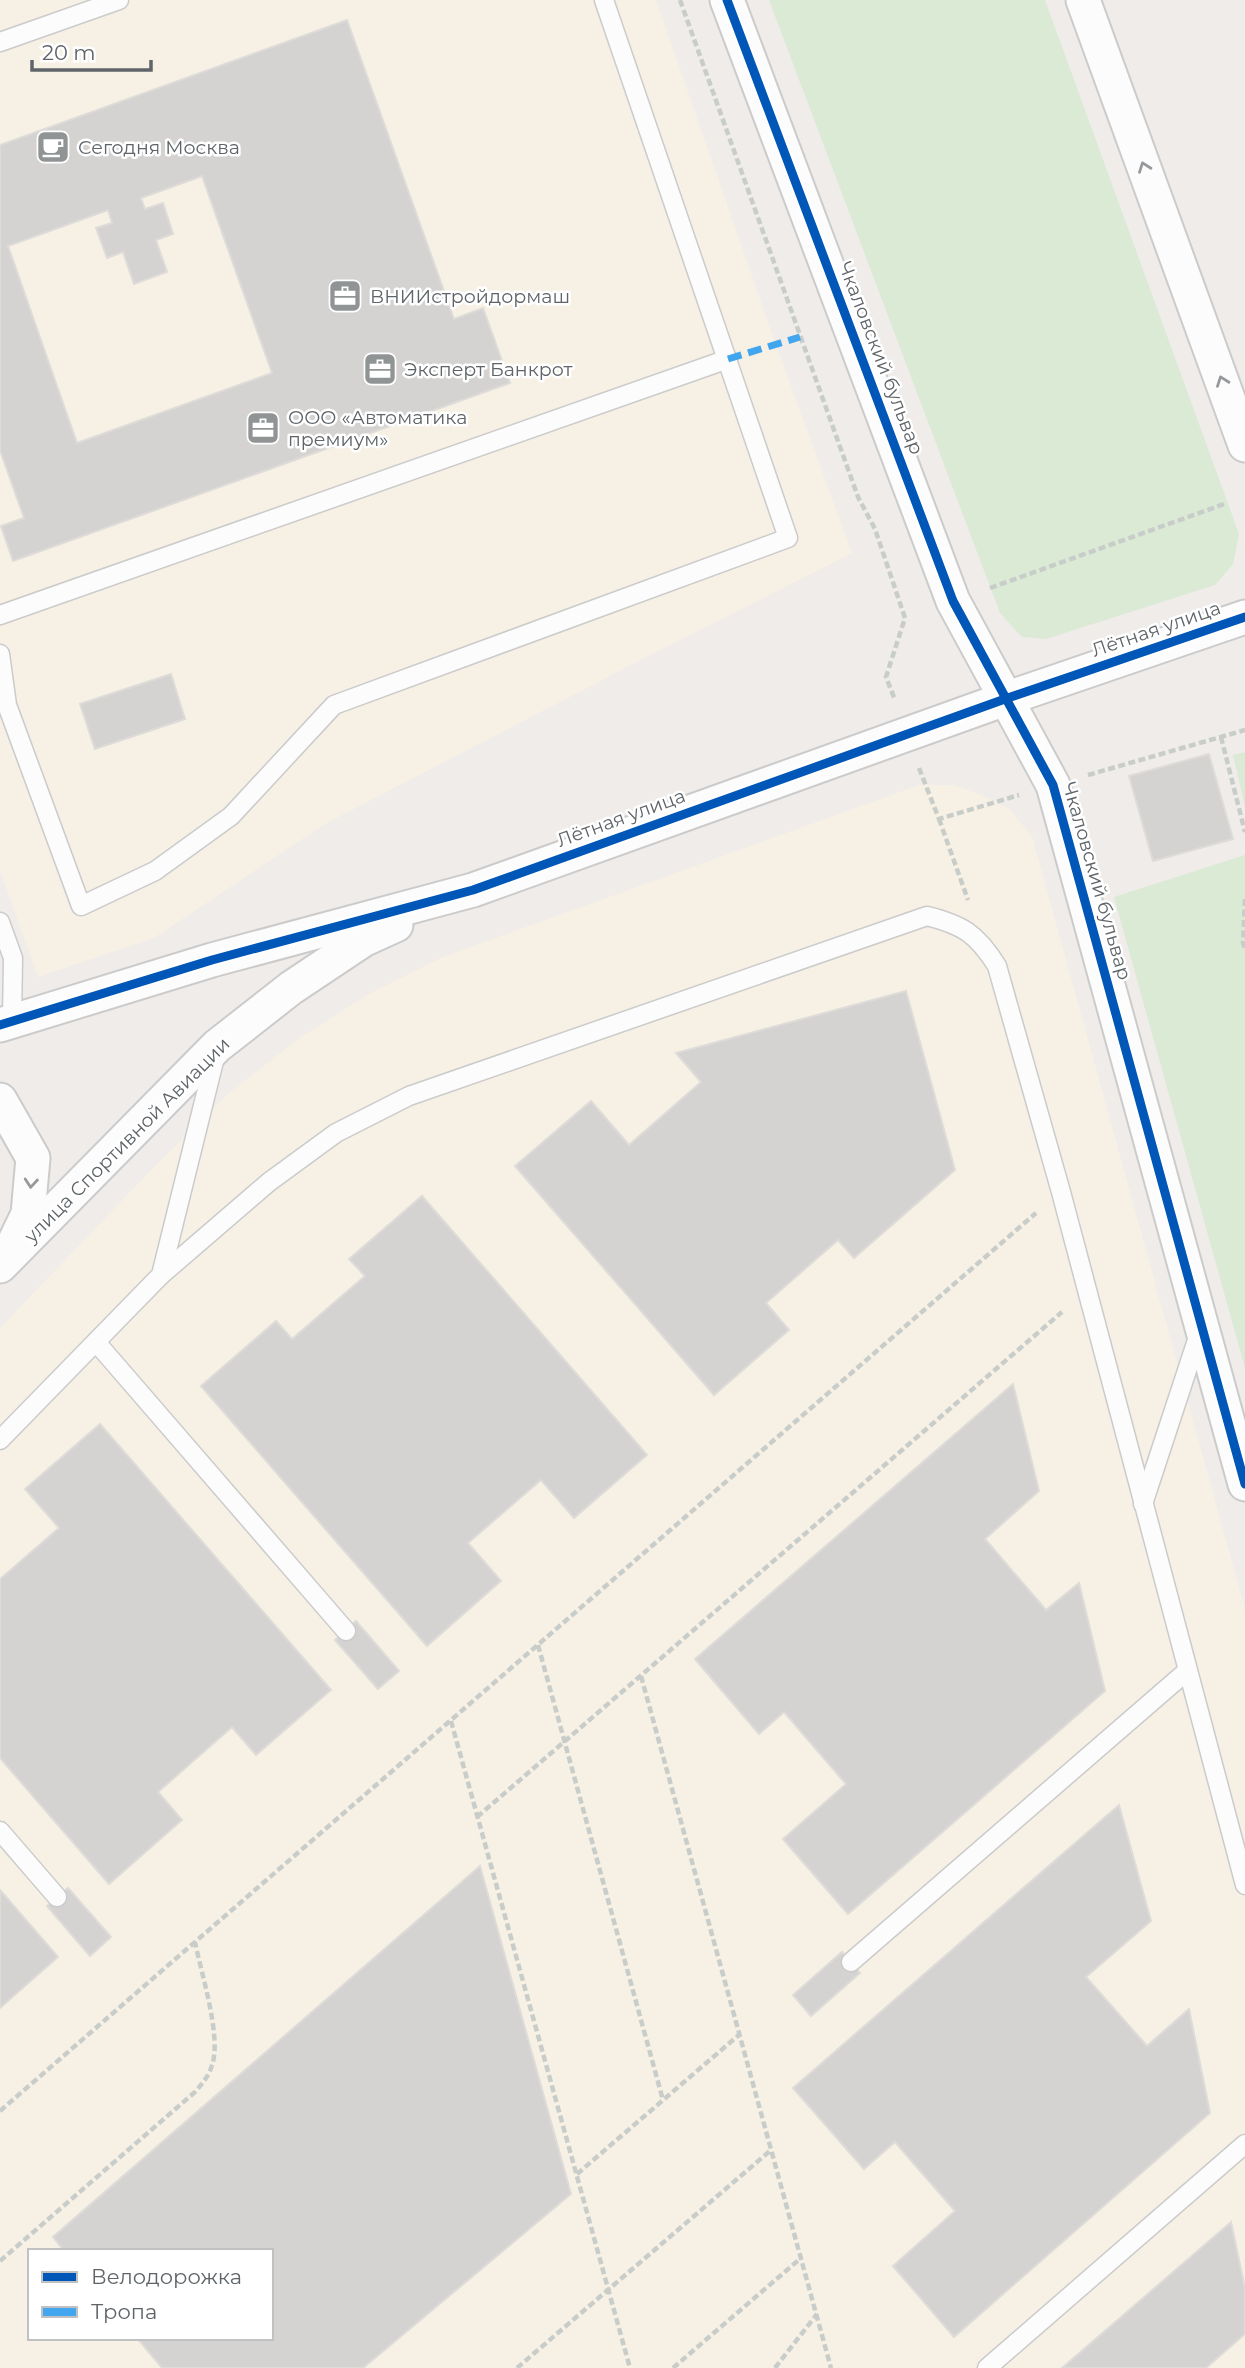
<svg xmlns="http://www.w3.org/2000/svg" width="1245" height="2368" font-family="Montserrat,sans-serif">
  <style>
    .commercial { fill: #f7f0e4; fill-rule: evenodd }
    .green { fill: #daead5 }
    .building { fill: #d5d3d2; stroke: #dedcd8; stroke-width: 2; fill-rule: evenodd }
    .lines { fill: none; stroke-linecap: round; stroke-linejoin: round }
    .lane-casing { stroke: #cbcbcb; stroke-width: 21 }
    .street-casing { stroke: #cbcbcb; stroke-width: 37 }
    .path { stroke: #c8cdca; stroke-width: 4.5; stroke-dasharray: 7 3.5; stroke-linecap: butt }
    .lane { stroke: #fdfcfc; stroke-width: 18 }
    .street { stroke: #fdfcfc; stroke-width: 33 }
    .quiet { stroke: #41a6ee; stroke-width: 7; stroke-dasharray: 14 7; stroke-linecap: butt }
    .cycleway-casing { stroke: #fff; stroke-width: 13 }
    .cycleway { stroke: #0057b8; stroke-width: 9 }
    .oneway { stroke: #96999c }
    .labels { text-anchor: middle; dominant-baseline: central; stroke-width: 5; stroke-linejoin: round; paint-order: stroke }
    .poi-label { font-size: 19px; fill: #5e6468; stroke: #fff; text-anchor: start }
    .street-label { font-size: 19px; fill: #5e6468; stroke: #fff }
  </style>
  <rect width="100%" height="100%" fill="#efece9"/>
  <g class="commercial">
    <path d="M 0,0 L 656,0 L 776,345 L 852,553 L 639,661 L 325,824 L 154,938 L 38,977 L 0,871 Z"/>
    <path d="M 919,785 L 954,785 L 981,795 L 1008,808 L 1032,836 L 1245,1609 L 1245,2368 L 0,2368 L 0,1328 L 152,1169 L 230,1092 L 301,1037 L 367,995 L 443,957 ZM 30,2251 L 271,2251 L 271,2338 L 30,2338 Z"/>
  </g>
  <g class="green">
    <path d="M 769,0 L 1045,0 L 1239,534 L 1233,564 L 1215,585 L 1046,639 L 1022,637 L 1000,613 Z"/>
    <path d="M 1245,752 L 1245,807 L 1233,755 Z"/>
    <path d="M 1245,855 L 1245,1368 L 1114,897 Z"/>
  </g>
  <g class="building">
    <path d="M 347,20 L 454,319 L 483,308 L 510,383 L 13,561 L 1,526 L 24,518 L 0,450 L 0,145 ZM 202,176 L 272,373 L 77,443 L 8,246 L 108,210 L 112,223 L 96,228 L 107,258 L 123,252 L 134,284 L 167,272 L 156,240 L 173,234 L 163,203 L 145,209 L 141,198 Z"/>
    <path d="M 171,674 L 185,719 L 95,749 L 80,704 Z"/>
    <path d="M 1209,754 L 1233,839 L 1153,861 L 1129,776 Z"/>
    <path d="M 906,991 L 955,1170 L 854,1258 L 838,1240 L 766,1303 L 789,1330 L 714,1395 L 515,1166 L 591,1101 L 629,1145 L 701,1082 L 676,1053 Z"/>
    <path d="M 422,1196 L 647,1455 L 574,1518 L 541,1480 L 468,1543 L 501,1581 L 427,1646 L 201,1386 L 276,1321 L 292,1339 L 365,1276 L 349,1259 Z"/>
    <path d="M 1013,1384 L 1039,1491 L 985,1539 L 1046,1610 L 1079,1583 L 1105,1691 L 848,1914 L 783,1839 L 846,1784 L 784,1712 L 759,1734 L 695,1659 Z"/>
    <path d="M 100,1424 L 331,1690 L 256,1755 L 232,1727 L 158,1792 L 182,1820 L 109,1884 L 0,1758 L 0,1579 L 59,1528 L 25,1489 Z"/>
    <path d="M 356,1621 L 399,1671 L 378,1689 L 335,1640 Z"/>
    <path d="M 1119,1805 L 1151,1921 L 1086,1977 L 1147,2046 L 1189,2009 L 1210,2113 L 954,2337 L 893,2266 L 955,2211 L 895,2142 L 864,2169 L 793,2088 Z"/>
    <path d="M 480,1866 L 571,2194 L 363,2368 L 162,2368 L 137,2338 L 271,2338 L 271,2251 L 64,2251 L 53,2237 Z"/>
    <path d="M 68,1888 L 111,1937 L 90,1956 L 47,1906 Z"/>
    <path d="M 0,1890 L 58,1957 L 0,2008 Z"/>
    <path d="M 842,1952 L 860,1973 L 811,2016 L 793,1995 Z"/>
    <path d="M 1231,2222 L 1245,2288 L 1245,2334 L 1206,2368 L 1062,2368 Z"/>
  </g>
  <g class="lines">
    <defs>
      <g id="lane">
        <path d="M 0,42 L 119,0"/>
        <path d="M 0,615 L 728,359"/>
        <path d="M 0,654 L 7,705 L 81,906 L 155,871 L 231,816 L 334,705 L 788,538 L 604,0"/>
        <path d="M 0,922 L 13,958 L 12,1021"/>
        <path d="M 161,1275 L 269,1182 L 336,1133 L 409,1096 L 927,916 C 963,925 977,934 997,966 L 1061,1192 L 1245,1885"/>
        <path d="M 96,1342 L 346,1631"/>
        <path d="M 0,1440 L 161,1275 L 216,1053"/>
        <path d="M 1143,1504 L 1199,1334"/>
        <path d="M 0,1831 L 57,1897"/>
        <path d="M 851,1962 L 1187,1671"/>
        <path d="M 987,2368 L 1245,2144"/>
      </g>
      <g id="street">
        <path d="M 727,0 L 953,601 L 1053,785 L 1245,1484"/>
        <path d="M 1083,0 L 1245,445"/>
        <path d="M 0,1025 L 212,960 L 473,890 L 1005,699 L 1245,617"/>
        <path d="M 0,1100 L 33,1158 L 28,1214 L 13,1245"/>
        <path d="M 0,1266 L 217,1046 L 291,988 L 363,940 L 396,925"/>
      </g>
    </defs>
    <use href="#lane" class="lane-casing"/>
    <use href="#street" class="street-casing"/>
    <g class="path">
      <path d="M 680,0 L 858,497 L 875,529 L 905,618 L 886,677 L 895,700"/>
      <path d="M 990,588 L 1227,503"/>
      <path d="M 1221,737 L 1245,832"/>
      <path d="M 919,768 L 939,819 L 1019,795"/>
      <path d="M 1088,775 L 1245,730"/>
      <path d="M 939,819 L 968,900"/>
      <path d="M 1245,899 L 1243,943 L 1245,949"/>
      <path d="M 538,1645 L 663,2100"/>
      <path d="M 641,1676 L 831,2368"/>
      <path d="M 451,1721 L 630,2368"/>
      <path d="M 477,1817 L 1062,1312"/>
      <path d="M 0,2111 L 1036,1213"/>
      <path d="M 577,2174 L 740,2034"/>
      <path d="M 0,2261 L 195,2092 C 202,2084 209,2076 212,2065 C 222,2037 201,1973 195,1942"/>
      <path d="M 517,2368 L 771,2150"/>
      <path d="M 673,2368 L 801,2258"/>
      <path d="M 775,2368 L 817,2314"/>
    </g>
    <use href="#lane" class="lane"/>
    <use href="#street" class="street"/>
    <path class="quiet" d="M 728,359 L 800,337"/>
    <defs>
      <g id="cycleway">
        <path d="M 727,0 L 953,601 L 1053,785 L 1245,1484"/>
        <path d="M 0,1025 L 212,960 L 473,890 L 1005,699 L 1245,617"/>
      </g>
    </defs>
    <use href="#cycleway" class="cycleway-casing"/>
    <use href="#cycleway" class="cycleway"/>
  </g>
  <defs><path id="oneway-chevron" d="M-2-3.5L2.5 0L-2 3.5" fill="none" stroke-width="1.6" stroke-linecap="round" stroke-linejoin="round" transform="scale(1.75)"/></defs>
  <g class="oneway">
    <use href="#oneway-chevron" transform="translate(1144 167) rotate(-110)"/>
    <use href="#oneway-chevron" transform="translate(1222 381) rotate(-110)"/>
    <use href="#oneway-chevron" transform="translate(31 1183) rotate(95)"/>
  </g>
  <defs>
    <symbol id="cafe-square" viewBox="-11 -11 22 22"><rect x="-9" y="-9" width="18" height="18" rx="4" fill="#919495" stroke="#fff"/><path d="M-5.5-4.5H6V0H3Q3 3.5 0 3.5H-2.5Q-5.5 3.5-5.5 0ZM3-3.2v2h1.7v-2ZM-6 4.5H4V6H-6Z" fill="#fff"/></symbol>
    <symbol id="office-square" viewBox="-11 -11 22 22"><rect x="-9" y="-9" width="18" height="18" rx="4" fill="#919495" stroke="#fff"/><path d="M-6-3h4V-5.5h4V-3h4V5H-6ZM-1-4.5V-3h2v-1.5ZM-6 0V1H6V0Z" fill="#fff"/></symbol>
  </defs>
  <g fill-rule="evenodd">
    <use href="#cafe-square" x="34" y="128" width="38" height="38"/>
    <use href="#office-square" x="326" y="277" width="38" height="38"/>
    <use href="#office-square" x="361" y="350" width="38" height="38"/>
    <use href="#office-square" x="244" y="409" width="38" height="38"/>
  </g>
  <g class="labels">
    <g class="poi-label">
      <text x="78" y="147">Сегодня Москва</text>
      <text x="370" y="296">ВНИИстройдормаш</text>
      <text x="404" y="369">Эксперт Банкрот</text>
      <text x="288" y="417">ООО «Автоматика<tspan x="288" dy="22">премиум»</tspan></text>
    </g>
    <g class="street-label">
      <text transform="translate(881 358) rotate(69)">Чкаловский бульвар</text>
      <text transform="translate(1156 629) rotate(-19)">Лётная улица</text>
      <text transform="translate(621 818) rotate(-20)">Лётная улица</text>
      <text transform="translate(1097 881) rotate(74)">Чкаловский бульвар</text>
      <text transform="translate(127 1140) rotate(-45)">улица Спортивной Авиации</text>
    </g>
  </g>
  <rect x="28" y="2249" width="245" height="91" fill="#ffffff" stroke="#bfc1c3" stroke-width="2"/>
  <rect x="42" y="2272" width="35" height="10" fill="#0057b8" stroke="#bfc1c3" stroke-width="2"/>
  <text x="91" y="2284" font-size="21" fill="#5e6468">Велодорожка</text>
  <rect x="42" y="2307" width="35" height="10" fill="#41a6ee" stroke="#bfc1c3" stroke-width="2"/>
  <text x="91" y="2319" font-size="21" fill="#5e6468">Тропа</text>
  <path d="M32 60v10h119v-10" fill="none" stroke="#5e6468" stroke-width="3.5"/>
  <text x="42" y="60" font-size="21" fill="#5e6468" stroke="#ffffff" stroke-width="5" paint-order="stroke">20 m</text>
</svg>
